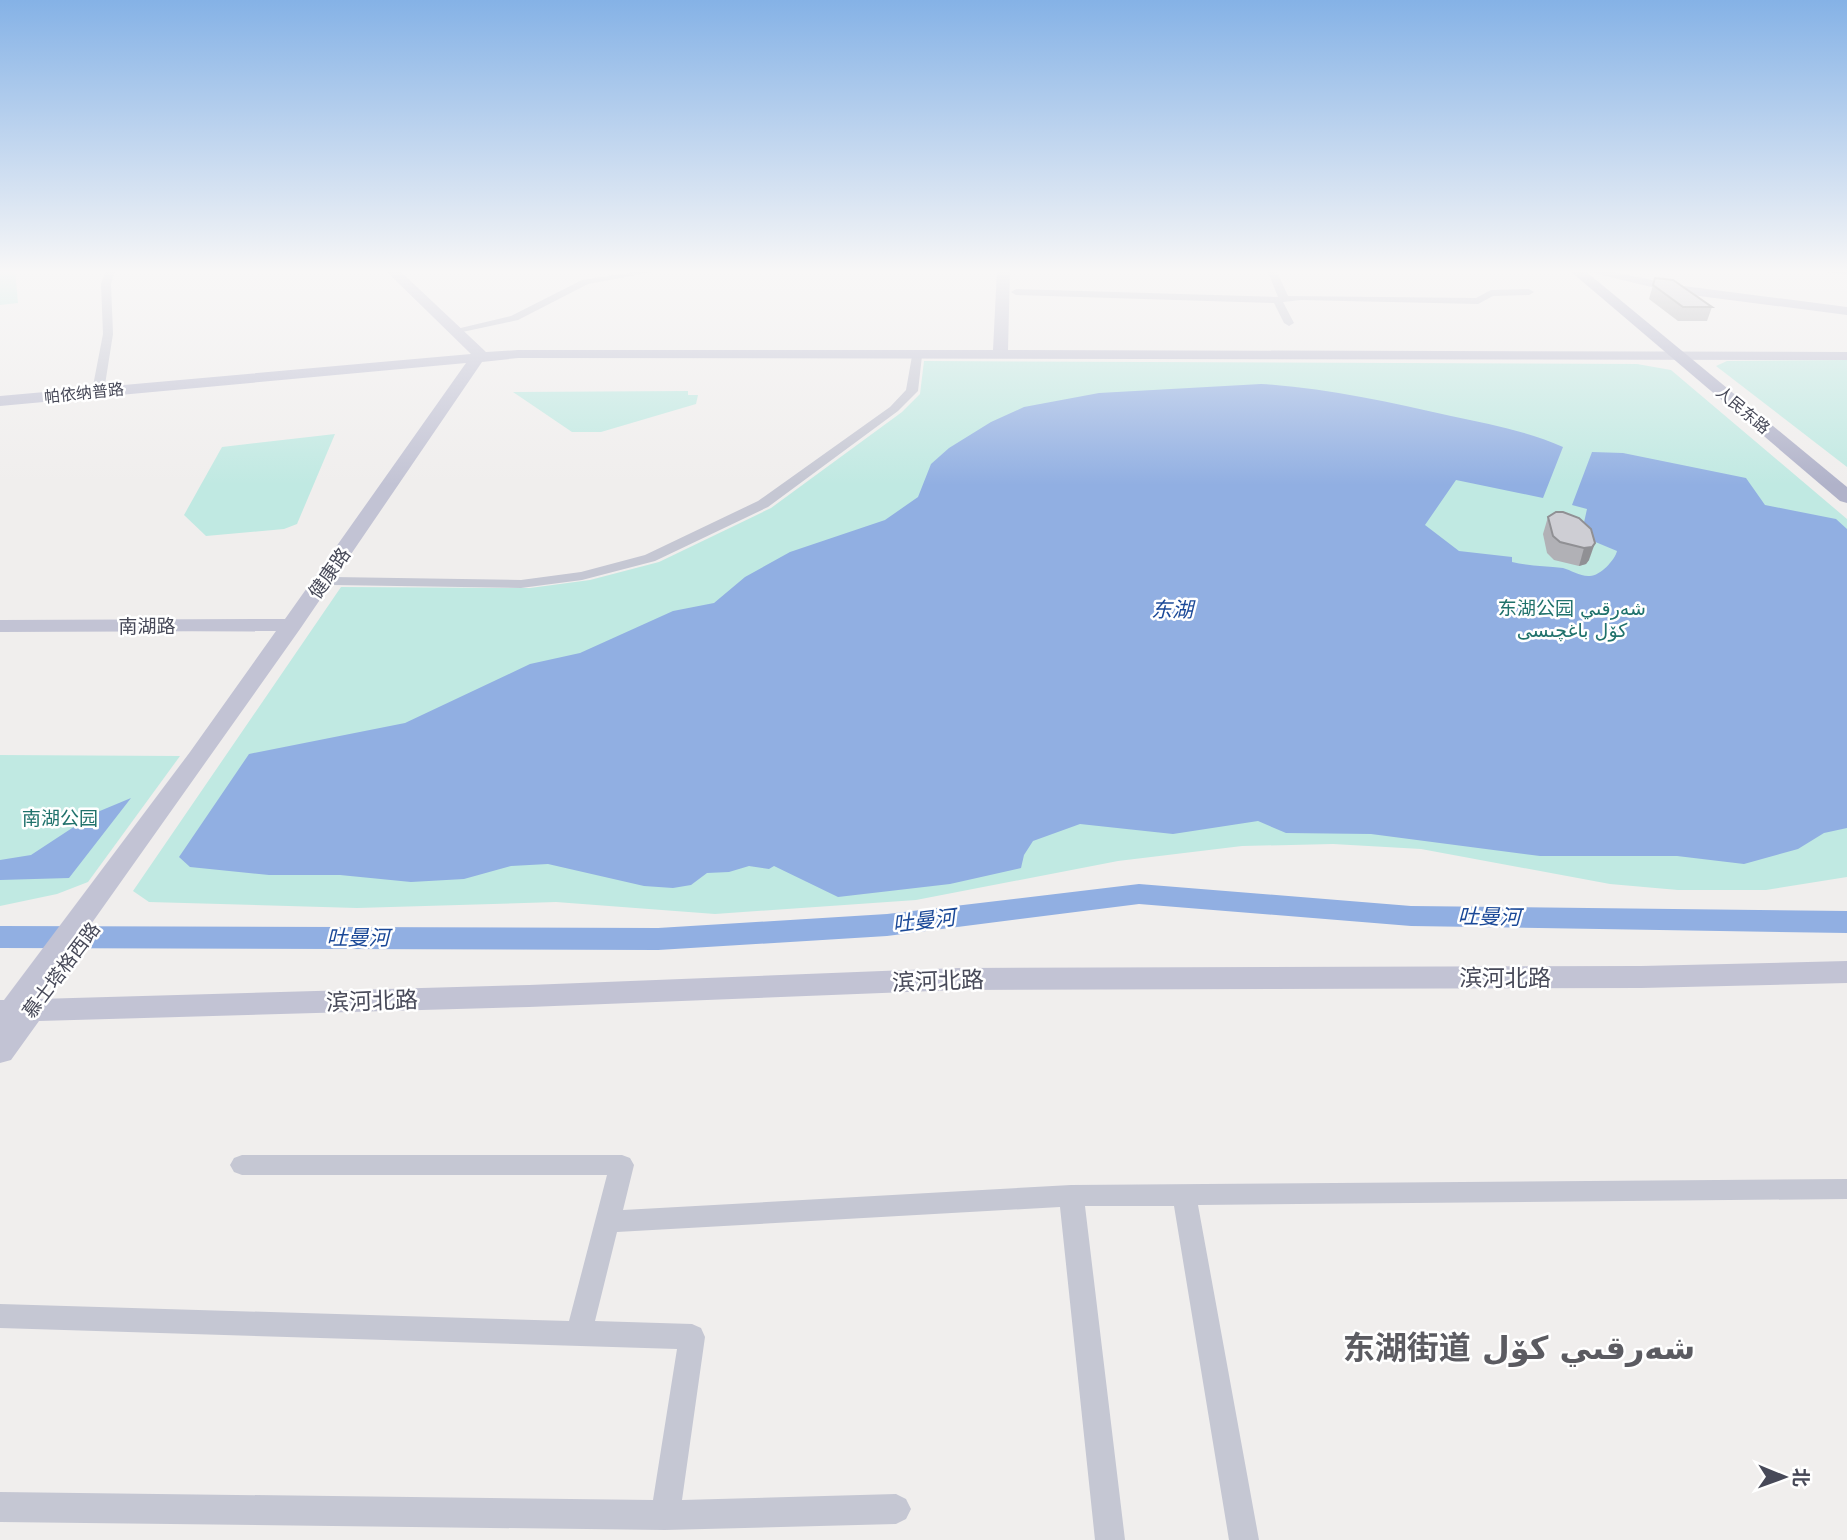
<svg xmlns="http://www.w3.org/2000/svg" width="1847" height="1540" font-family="'DejaVu Sans',Cairo,'Noto Sans SC',sans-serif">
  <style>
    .green { fill: #c0e9e2 }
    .water { fill: #91afe2 }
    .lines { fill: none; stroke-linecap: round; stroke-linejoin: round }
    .river { fill: #91afe2; fill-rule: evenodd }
    .street { fill: #c5c7d3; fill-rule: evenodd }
    .secondary { fill: #c2c3d4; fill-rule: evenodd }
    .primary { fill: #b0b2c9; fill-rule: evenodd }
    .wall { fill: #b1b1b6 }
    .shaded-wall { fill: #909094 }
    .building { fill: #ceced4; stroke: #909094; stroke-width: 2 }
    .labels { text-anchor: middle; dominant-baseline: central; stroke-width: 5; stroke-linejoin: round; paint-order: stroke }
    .far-street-label { font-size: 16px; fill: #474958; stroke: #fff }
    .street-label { font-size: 19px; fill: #474958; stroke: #fff }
    .park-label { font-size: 19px; fill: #20726c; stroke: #fff }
    .water-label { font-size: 21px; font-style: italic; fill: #1b4998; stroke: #fff }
    .near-street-label { font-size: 23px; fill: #474958; stroke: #fff }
    .near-district-label { font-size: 32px; font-weight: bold; fill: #5b5b61; stroke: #fff }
  </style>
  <rect width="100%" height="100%" fill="#f0eeed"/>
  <g class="green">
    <path d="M 15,270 L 18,303 L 0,305 L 0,271 Z"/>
    <path d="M 1847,360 L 1847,467 L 1716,366 L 1727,361 Z"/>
    <path d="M 924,361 L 1637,364 L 1671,370 L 1847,519 L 1847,877 L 1766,890 L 1678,890 L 1610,884 L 1421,849 L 1333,844 L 1242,846 L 1118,861 L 916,900 L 715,914 L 556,902 L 357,908 L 149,902 L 133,891 L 341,587 L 530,588 L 590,580 L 659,562 L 771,508 L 902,412 L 920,394 Z"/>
    <path d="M 688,391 L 688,395 L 698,395 L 696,404 L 601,432 L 572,432 L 513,392 Z"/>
    <path d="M 335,434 L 297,524 L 284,529 L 206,536 L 184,515 L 222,447 Z"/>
    <path d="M 0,755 L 180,756 L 88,882 L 57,894 L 0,906 Z"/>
  </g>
  <g class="water">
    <path d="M 1261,384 C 1326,388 1388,402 1451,416 C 1489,424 1527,431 1563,447 L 1543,498 L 1456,480 L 1425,525 L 1459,551 L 1512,557 L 1512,562 C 1529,566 1545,566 1563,568 C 1571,570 1581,577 1590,576 C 1600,576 1615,560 1617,551 L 1581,536 L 1587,509 L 1572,505 L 1592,452 L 1623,453 L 1746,478 L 1765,505 L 1836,519 L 1847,529 L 1847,828 L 1824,833 L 1798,849 L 1744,864 L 1677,856 L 1540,856 L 1371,834 L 1286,833 L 1258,821 L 1173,834 L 1080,824 L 1033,841 L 1024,855 L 1021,868 L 950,884 L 838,897 L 774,866 L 769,869 L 749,866 L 729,872 L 707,873 L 691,885 L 673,888 L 644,886 L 548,864 L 511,866 L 464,879 L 411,882 L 340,875 L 269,875 L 190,867 L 179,857 L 249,754 L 405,723 L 530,664 L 580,653 L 673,611 L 714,603 L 745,577 L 790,552 L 885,520 L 918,497 L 931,464 L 949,448 L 991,422 L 1024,407 L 1099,393 Z"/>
    <path d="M 131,798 L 69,878 L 0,880 L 0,860 L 31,855 L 95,813 Z"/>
  </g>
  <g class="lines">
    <path class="river" d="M 1139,884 L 1411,906 L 1847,911 L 1847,933 L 1411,926 L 1139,904 L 887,936 L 658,950 L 0,948 L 0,926 L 658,928 L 887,914 Z"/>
    <g class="street">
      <path d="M 106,270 L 115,270 L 111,284 L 113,334 L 104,391 L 98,394 L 92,391 L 103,334 L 101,284 Z"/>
      <path d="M 645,270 L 664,270 L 588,284 L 518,320 L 453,334 L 448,331 L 511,316 L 582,280 Z"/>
      <path d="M 1267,270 L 1276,270 L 1288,296 L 1476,298 L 1491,290 L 1529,289 L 1534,292 L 1529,295 L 1493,296 L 1478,304 L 1301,300 L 1283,302 L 1294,323 L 1289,326 L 1284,323 L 1274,303 L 1016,295 L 1011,292 L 1016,289 L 1278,297 Z"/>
      <path d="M 1811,270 L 1847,270 L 1847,275 Z"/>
      <path d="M 917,353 L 922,356 L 918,391 L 898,411 L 768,507 L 655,561 L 582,580 L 521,588 L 333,585 L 326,581 L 333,577 L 521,580 L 581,572 L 645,555 L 758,501 L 890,407 L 906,390 L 912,356 Z"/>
      <path d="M 242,1155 L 622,1155 L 630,1158 L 634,1165 L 623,1210 L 1071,1185 L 1847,1179 L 1847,1199 L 1198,1205 L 1259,1540 L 1229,1540 L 1174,1206 L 1085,1206 L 1125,1540 L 1095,1540 L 1060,1207 L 617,1232 L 595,1321 L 692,1324 L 701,1328 L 705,1337 L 682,1500 L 896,1494 L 906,1499 L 911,1509 L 906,1519 L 896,1524 L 665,1530 L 0,1522 L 0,1492 L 653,1500 L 677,1349 L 0,1328 L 0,1304 L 569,1321 L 607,1175 L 242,1175 L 234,1172 L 230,1165 L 234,1158 Z"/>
    </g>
    <g class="secondary">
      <path d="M 385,270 L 399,270 L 486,352 L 518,350 L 993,350 L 997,270 L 1010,270 L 1008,350 L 1847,352 L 1847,360 L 518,358 L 482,362 L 300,629 L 38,999 L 529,985 L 958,968 L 1641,966 L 1847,961 L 1847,983 L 1641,988 L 958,990 L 529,1007 L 39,1021 L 11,1060 L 0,1063 L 0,1000 L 4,1000 L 190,752 L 276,631 L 0,632 L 0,620 L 285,619 L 466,363 L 0,406 L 0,396 L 471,354 Z"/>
      <path d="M 1581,270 L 1604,270 L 1676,285 L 1847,307 L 1847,315 L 1676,293 Z"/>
    </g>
    <path class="primary" d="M 1569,270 L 1584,270 L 1847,487 L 1847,503 L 1840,501 Z"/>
  </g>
  <g class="wall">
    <path d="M 1655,278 L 1712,307 L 1707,321 L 1678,321 L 1649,299 Z"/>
    <path d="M 1548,517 L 1579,518 L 1589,560 L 1586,564 L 1579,566 L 1554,560 L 1547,553 L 1543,534 Z"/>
  </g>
  <path class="shaded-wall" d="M 1595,543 L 1589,560 L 1586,564 L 1579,566 L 1584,548 Z"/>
  <g class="building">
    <path d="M 1655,278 L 1673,280 L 1712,307 L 1683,307 L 1653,285 Z"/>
    <path d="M 1556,512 L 1563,512 L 1579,518 L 1591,529 L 1595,543 L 1592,547 L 1584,548 L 1560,542 L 1553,536 L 1548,517 Z"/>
  </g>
  <linearGradient id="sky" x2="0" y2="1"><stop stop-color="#85b2e6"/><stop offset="0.56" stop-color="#f8f7f7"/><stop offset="1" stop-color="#f8f7f7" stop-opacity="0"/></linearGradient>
  <rect width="1847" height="485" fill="url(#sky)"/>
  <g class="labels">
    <g class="far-street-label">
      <text transform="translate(84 393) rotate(-6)">帕依纳普路</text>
      <text transform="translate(1743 410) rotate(40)">人民东路</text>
    </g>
    <g class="street-label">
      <text transform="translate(329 573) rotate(-55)">健康路</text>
      <text x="147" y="626">南湖路</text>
      <text transform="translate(61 970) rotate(-53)">慕士塔格西路</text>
    </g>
    <g class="park-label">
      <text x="1572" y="608">东湖公园 شەرقىي<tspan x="1572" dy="22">كۆل باغچىسى</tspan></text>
      <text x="60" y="818">南湖公园</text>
    </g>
    <g class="water-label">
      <text x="1172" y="610">东湖</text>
      <text transform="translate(1489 917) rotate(1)">吐曼河</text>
      <text transform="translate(924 921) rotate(-7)">吐曼河</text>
      <text x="358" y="938">吐曼河</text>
    </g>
    <g class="near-street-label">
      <text x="1505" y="978">滨河北路</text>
      <text transform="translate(938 981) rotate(-2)">滨河北路</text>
      <text transform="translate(372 1001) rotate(-2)">滨河北路</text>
    </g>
    <g class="near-district-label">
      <text x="1519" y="1348">东湖街道 شەرقىي كۆل</text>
    </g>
  </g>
  <g transform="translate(1784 1477) rotate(91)" stroke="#ffffff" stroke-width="5" paint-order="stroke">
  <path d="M0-5L12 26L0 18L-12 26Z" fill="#474958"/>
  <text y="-10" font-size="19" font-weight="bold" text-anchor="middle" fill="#474958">北</text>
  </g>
</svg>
